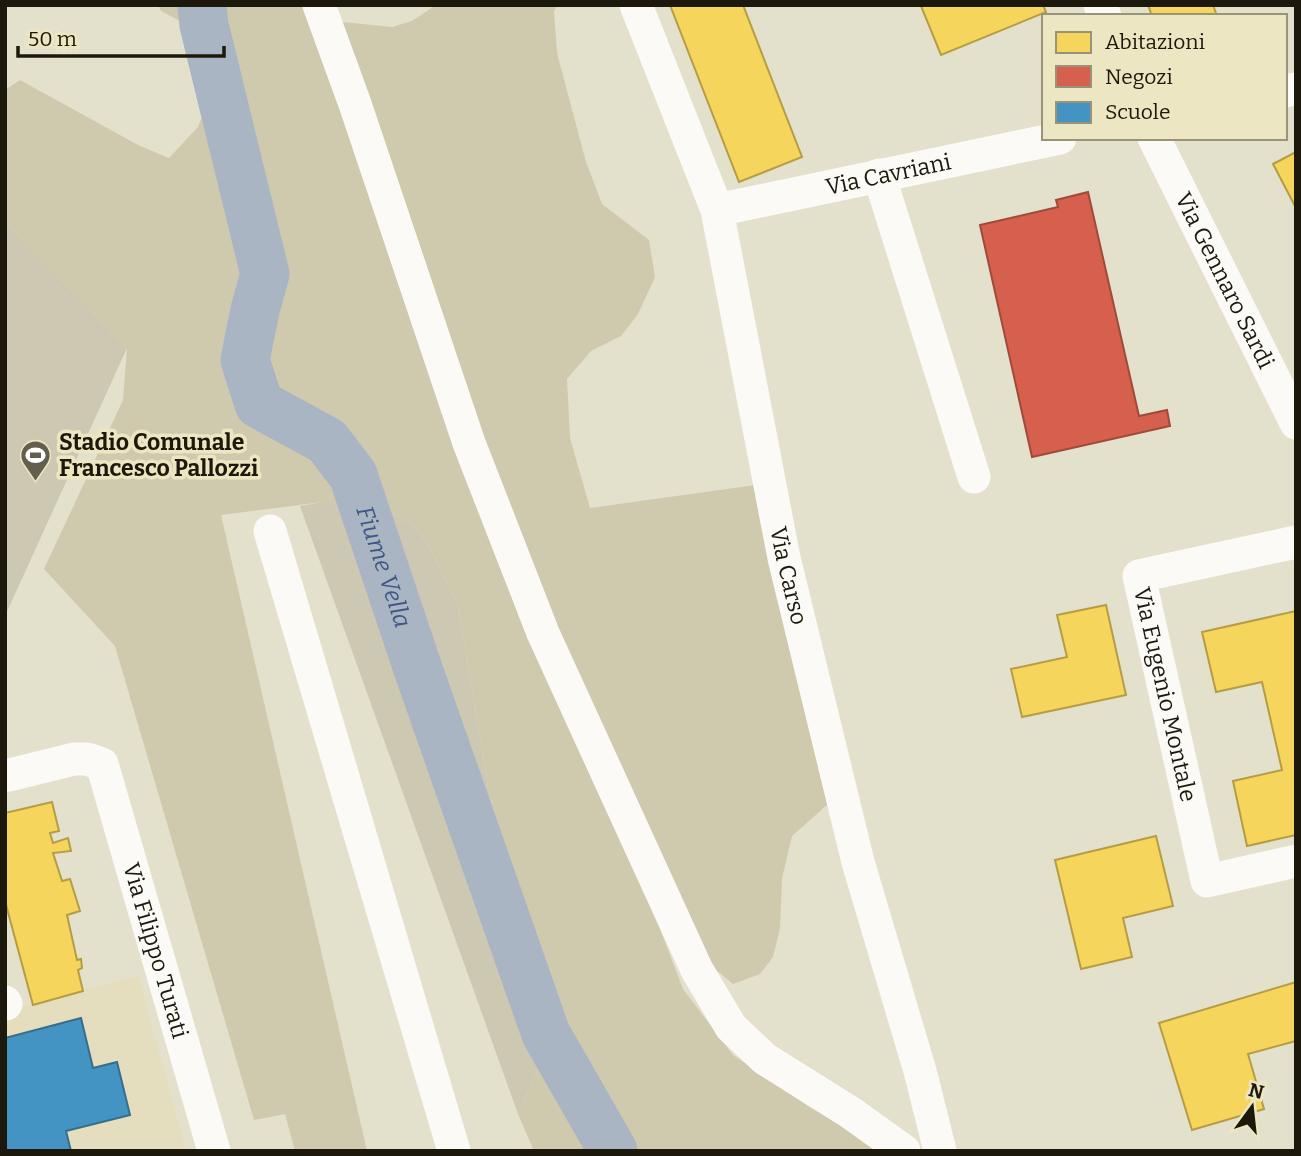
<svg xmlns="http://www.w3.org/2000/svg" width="1301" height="1156" font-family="Bitter,serif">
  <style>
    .built { fill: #e4debe }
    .green { fill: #cdc8b1 }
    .forest { fill: #cfc9ae }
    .homes { fill: #f6d55c; stroke: #b59d44; stroke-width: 2 }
    .shops { fill: #d6604d; stroke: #9e4b3a; stroke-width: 2 }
    .schools { fill: #4393c3; stroke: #376e8c; stroke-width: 2 }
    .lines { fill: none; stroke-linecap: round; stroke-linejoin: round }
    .river { stroke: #aab5c4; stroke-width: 49 }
    .minor { stroke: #fbfaf7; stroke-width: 33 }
    .labels { text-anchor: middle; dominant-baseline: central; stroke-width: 7; stroke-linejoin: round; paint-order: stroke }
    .street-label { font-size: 23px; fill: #1c190c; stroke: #ede6c2 }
    .poi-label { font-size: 23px; font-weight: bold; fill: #1c190c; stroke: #ede6c2; text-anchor: start }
    .water-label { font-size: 24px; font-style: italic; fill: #3f5783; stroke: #ede6c2 }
  </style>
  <rect width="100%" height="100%" fill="#e3e0cc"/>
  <path class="built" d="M 138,976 L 186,1151 L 5,1151 L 5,1011 Z"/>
  <g class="green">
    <path d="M 5,222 L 127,348 L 5,616 Z"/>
    <path d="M 323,502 L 372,503 L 415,526 L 433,554 L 458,606 L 488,786 L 508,870 L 532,941 L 559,1010 L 558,1025 L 518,1114 L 300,506 Z"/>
  </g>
  <g class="forest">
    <path d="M 158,5 L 303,5 L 317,31 L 683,989 L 733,1055 L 808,1106 L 884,1151 L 534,1151 L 518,1114 L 558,1025 L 559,1010 L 532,941 L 508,870 L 488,786 L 458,606 L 433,554 L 415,526 L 372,503 L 323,502 L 221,515 L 367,1151 L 295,1151 L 285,1114 L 254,1120 L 115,646 L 44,569 L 123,400 L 127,348 L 5,222 L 5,90 L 20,80 L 138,145 L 169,158 L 198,127 L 207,104 L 201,48 L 180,21 L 161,11 Z"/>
    <path d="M 436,5 L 557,5 L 554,12 L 557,53 L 586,162 L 602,204 L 649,240 L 655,277 L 638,314 L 621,336 L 591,351 L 567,379 L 570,438 L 590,508 L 763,484 L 833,793 L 827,805 L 792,836 L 782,878 L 780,928 L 773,957 L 760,974 L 733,984 L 710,965 L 542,604 L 333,21 L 392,27 L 412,21 Z"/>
  </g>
  <g class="homes">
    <path d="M 670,5 L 743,5 L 802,157 L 739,182 Z"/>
    <path d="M 923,5 L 1043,5 L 1046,12 L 941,55 L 921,6 Z"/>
    <path d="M 1148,5 L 1213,5 L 1217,16 L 1152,16 Z"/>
    <path d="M 1296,152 L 1296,208 L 1273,164 Z"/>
    <path d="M 1106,605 L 1126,695 L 1022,717 L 1011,669 L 1067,657 L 1057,615 Z"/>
    <path d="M 1296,611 L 1296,835 L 1247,846 L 1233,781 L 1282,770 L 1262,682 L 1216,692 L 1202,632 Z"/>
    <path d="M 52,802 L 59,831 L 50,833 L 53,843 L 68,838 L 71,851 L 53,853 L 62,881 L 70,879 L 80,911 L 67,915 L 77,960 L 81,959 L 82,968 L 78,970 L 83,991 L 33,1005 L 5,901 L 5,813 Z"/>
    <path d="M 1156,836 L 1173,906 L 1123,918 L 1132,957 L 1081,969 L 1055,860 Z"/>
    <path d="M 1296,982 L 1296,1041 L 1248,1054 L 1264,1109 L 1192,1130 L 1159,1023 Z"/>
  </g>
  <path class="shops" d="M 1088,192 L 1139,416 L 1167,410 L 1170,426 L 1032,457 L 980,225 L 1058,207 L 1056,200 Z"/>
  <path class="schools" d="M 81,1018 L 93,1068 L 117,1062 L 130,1115 L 66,1131 L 71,1151 L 5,1151 L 5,1038 Z"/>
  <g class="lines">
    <path class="river" id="s1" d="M 202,5 L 204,25 L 265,274 L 255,310 L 245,360 L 259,404 L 327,441 L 353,475 L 418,669 L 546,1034 L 613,1151"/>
    <g class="minor">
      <path d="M 319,5 L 355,104 L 469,443 L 543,633 L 697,970 L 731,1027 L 765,1059 L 851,1113 L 904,1151"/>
      <path id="s2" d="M 636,5 L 717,210 L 784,558 L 858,862 L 920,1071 L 940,1151"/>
      <path d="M 1100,5 L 1105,16"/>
      <path d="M 1285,91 L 1296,89"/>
      <path id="s3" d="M 1154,138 L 1296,423"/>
      <path d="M 879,175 L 974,477"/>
      <path id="s4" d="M 717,210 L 1060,138"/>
      <path d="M 270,531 L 454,1151"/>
      <path id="s5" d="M 1296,542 L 1139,576 L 1207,881 L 1296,861"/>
      <path id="s6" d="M 5,776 L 74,759 L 87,759 L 102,764 L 214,1151"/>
      <path d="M 5,1002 L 6,1004"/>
    </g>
  </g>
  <defs>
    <symbol id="stadium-pin" viewBox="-11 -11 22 30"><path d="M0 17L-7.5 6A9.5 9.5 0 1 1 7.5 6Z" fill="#625f4f" stroke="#ede6c2"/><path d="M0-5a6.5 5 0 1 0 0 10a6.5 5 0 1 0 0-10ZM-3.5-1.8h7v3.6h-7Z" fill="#fff"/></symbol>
  </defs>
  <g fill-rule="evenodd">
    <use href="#stadium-pin" x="18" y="438" width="35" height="47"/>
  </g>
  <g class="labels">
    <g class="street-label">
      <text stroke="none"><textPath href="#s4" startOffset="175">Via Cavriani</textPath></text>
      <text stroke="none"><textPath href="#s3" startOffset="159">Via Gennaro Sardi</textPath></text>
      <text stroke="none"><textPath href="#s2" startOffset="593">Via Carso</textPath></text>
      <text stroke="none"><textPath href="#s5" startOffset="282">Via Eugenio Montale</textPath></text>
      <text stroke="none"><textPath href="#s6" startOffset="294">Via Filippo Turati</textPath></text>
    </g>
    <g class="poi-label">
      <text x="59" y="442">Stadio Comunale<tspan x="59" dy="26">Francesco Pallozzi</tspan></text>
    </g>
    <g class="water-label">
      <text stroke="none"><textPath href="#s1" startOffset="628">Fiume Vella</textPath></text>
    </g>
  </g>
  <rect width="1301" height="1156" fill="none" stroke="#1c190c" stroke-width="14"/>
  <rect x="1042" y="14" width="245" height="126" fill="#ede6c2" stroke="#999479" stroke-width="2"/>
  <rect x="1056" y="32" width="35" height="21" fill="#f6d55c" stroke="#999479" stroke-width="2"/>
  <text x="1105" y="49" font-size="21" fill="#1c190c">Abitazioni</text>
  <rect x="1056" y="66" width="35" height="21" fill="#d6604d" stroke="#999479" stroke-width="2"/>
  <text x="1105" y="84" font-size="21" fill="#1c190c">Negozi</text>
  <rect x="1056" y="102" width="35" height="21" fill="#4393c3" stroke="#999479" stroke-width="2"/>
  <text x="1105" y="119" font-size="21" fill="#1c190c">Scuole</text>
  <g transform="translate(1252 1107) rotate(15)" stroke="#ede6c2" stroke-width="5" paint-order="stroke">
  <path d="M0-5L12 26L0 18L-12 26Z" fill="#1c190c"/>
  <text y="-10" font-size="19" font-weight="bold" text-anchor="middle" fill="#1c190c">N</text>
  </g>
  <path d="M18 46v10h206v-10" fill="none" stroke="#1c190c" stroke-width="3.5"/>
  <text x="28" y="46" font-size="21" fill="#1c190c" stroke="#ede6c2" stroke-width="5" paint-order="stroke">50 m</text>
</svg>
